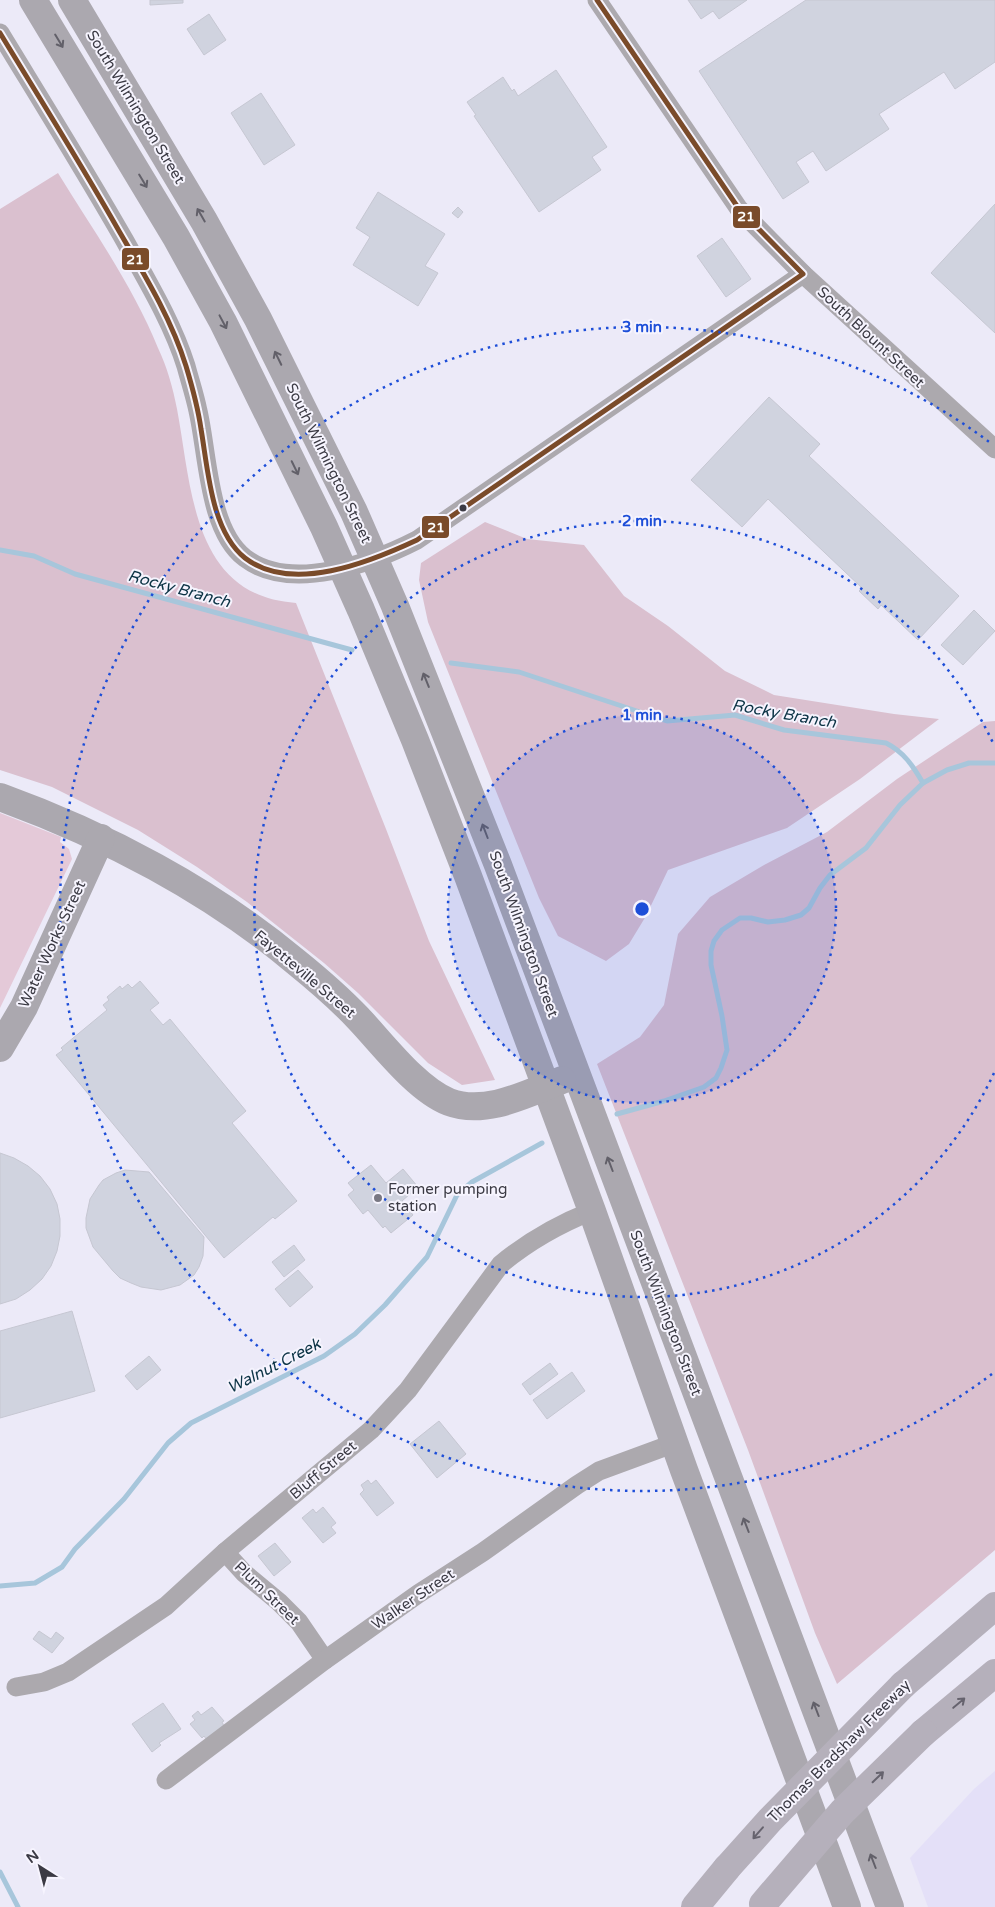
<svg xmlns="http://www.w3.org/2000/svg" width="995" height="1907" font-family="'Varela Round',sans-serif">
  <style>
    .built { fill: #e4e0f8 }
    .green { fill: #e4c9d8 }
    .forest { fill: #dac0cf }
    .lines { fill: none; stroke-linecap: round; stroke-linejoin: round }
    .stream { stroke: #a7c6db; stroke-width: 5 }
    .building { fill: #d0d3df; stroke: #c6c7d2 }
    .street { stroke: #aca9ae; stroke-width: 19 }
    .secondary { stroke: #aba8af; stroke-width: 28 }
    .highway { stroke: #b5b0bb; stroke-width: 28 }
    .highway-bridge { stroke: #b5b0bb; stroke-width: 28 }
    .bus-1-casing { stroke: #f6f4fe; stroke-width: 9 }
    .bus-1 { stroke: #7a4b2a; stroke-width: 5 }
    .oneway { stroke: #626069 }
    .oneway2 { stroke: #66636e }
    .ring { fill: none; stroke: #1d4ed8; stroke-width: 2.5; stroke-dasharray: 2.5 5 }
    .bus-dot { fill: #3b3a44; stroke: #f6f4fe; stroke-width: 2 }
    .poi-dot { fill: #797883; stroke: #f6f4fe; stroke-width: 2 }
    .labels { text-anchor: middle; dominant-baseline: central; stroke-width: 4; stroke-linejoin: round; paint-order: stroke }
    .street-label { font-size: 15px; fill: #3b3a44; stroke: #f6f4fe }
    .poi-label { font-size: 15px; fill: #3b3a44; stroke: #f6f4fe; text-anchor: start }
    .water-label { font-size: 16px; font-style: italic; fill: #0c3345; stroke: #f6f4fe }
    .centre { fill: #1d4ed8; stroke: #f6f4fe; stroke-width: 2.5 }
    .ring-label { font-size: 15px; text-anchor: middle; font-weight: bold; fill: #1d4ed8; stroke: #f6f4fe; stroke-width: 4; stroke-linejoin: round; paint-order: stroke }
    .line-badge { stroke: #f6f4fe; stroke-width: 2 }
    .badge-label { font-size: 14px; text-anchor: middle; font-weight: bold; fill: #fff }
  </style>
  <rect width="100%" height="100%" fill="#eceaf8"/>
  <path class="built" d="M 995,1771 L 995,1907 L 928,1907 L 910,1858 L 974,1789 Z"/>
  <path class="green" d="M 0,813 L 61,837 L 60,842 L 69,849 L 72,859 L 0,1008 Z"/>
  <g class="forest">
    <path d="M 58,173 C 93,230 133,286 158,348 C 167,367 173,388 177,409 C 192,488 192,596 296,603 L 386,829 L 429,941 L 495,1080 L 462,1085 L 428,1063 L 358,993 L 324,963 L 247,902 L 197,867 L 138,830 L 52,787 L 0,770 L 0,209 Z"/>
    <path d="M 485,522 L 527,539 L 584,545 L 624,596 L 668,626 L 725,671 L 774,695 L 894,714 L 939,719 L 860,779 L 787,828 L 668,870 L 646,916 L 629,944 L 606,961 L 558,936 L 539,898 L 428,622 L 419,580 L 421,563 Z"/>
    <path d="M 995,721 L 995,1550 L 837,1684 L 815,1633 L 748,1450 L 597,1064 L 640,1037 L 664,1005 L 678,934 L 710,897 L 764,865 L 827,832 L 897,779 L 983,722 Z"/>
  </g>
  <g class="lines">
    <g class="stream">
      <path d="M 0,550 L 34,556 L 75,574 L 352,650"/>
      <path d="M 451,663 L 519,672 L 667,721 L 735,715 L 784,730 L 886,743 C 904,752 913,766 923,783"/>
      <path d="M 617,1114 L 664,1101 L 704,1087 L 716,1078 L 721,1068 L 727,1050 L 722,1016 L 711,965 L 711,951 L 714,941 L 722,930 L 740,918 L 751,918 L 768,922 L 785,920 L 801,915 L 809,908 L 820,888 L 830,875 L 866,848 L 900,805 L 923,783 L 947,770 L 969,763 L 995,763"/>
      <path d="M 0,1586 L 35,1583 L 62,1567 L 75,1549 L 124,1499 L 168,1443 L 191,1423 L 324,1356 L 355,1334 L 385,1305 L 427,1257 L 457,1195 L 472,1182 L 542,1143"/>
      <path d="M 0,1872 L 18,1907"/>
    </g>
  </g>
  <g class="building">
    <path d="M 150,0 L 183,0 L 183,3 L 150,5 Z"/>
    <path d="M 688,0 L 747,0 L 719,19 L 713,11 L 701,19 Z"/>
    <path d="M 806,0 L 995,0 L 995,62 L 955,89 L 944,72 L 879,114 L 889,129 L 826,171 L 813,151 L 796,162 L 809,182 L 783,199 L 699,71 Z"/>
    <path d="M 209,14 L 226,40 L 204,55 L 187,29 Z"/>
    <path d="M 556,70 L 607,147 L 592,157 L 601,170 L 539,212 L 474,116 L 476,115 L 467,102 L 503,77 L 512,91 L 514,89 L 518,96 Z"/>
    <path d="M 261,93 L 295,145 L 264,165 L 231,113 Z"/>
    <path d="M 378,192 L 445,234 L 425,266 L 438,273 L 418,306 L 353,265 L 370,237 L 356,228 Z"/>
    <path d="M 995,204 L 995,333 L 931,273 Z"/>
    <path d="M 458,207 L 463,212 L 458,218 L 452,213 Z"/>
    <path d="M 722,238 L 751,279 L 726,297 L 697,256 Z"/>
    <path d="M 769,397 L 820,444 L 809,456 L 959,596 L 918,640 L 881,605 L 878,609 L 859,591 L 862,588 L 768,499 L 742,527 L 691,480 Z"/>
    <path d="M 974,610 L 995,631 L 963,665 L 941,645 Z"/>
    <path d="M 140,981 L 159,1003 L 150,1010 L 163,1025 L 170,1019 L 246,1111 L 232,1123 L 297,1201 L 275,1219 L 273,1217 L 224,1258 L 56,1055 L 63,1050 L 61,1048 L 107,1010 L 103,1005 L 109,1000 L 107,997 L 120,986 L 122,989 L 128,984 L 132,988 Z"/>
    <path d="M 0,1153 L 14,1158 L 28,1166 L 40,1176 L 50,1189 L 57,1204 L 60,1219 L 60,1236 L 57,1251 L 51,1266 L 42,1279 L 30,1290 L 16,1299 L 0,1304 Z"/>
    <path d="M 371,1165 L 386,1183 L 403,1169 L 418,1187 L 402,1201 L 413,1215 L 391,1233 L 385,1226 L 383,1228 L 368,1210 L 363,1214 L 348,1195 L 354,1190 L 348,1183 Z"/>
    <path d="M 125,1170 L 149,1172 L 204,1237 L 203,1256 L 199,1267 L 194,1275 L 180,1285 L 161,1290 L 141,1287 L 131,1283 L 120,1278 L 113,1271 L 93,1247 L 86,1228 L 86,1218 L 90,1199 L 99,1185 L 103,1180 L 116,1173 Z"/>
    <path d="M 294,1245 L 305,1260 L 284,1277 L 272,1262 Z"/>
    <path d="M 298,1270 L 313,1287 L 290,1307 L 275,1289 Z"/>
    <path d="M 72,1311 L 95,1391 L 0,1418 L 0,1331 Z"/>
    <path d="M 149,1356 L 161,1370 L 137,1390 L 125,1376 Z"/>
    <path d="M 550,1363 L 558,1374 L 530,1395 L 522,1384 Z"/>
    <path d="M 572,1372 L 585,1391 L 547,1419 L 533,1400 Z"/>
    <path d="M 439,1421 L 466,1454 L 437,1478 L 410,1444 Z"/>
    <path d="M 368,1480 L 371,1484 L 376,1480 L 394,1503 L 377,1516 L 360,1494 L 364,1490 L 361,1485 Z"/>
    <path d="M 323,1507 L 336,1523 L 331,1527 L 336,1533 L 323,1543 L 302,1518 L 313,1509 L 316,1513 Z"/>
    <path d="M 275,1543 L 291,1562 L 274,1576 L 258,1556 Z"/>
    <path d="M 39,1631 L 51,1639 L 56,1632 L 64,1638 L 52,1653 L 33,1639 Z"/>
    <path d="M 163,1703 L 181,1729 L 159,1743 L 161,1745 L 152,1752 L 132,1724 Z"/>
    <path d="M 212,1707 L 224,1721 L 222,1722 L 224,1726 L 207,1740 L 204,1736 L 202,1738 L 190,1724 L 195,1720 L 192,1716 L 198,1711 L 201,1715 Z"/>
  </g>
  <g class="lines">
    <g class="street">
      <path d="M 597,0 L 739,209 L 803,274 L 995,449"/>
      <path d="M 0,33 C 42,102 85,171 125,241 C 147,281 172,322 186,366 C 190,381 195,396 198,411 C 208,454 208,530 245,558 C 291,593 372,563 417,540 L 803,274"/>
      <path d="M 225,1552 L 244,1573 L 279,1602 L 299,1622 L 325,1660"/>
      <path d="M 16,1687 L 44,1682 L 68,1672 L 166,1606 L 225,1552 L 371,1430 L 408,1390 L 501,1264 C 529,1241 559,1224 592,1211"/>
      <path d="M 166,1780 L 325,1660 L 418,1594 L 483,1552 L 577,1485 L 599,1471 L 675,1443"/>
    </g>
    <g class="secondary">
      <path d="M 33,0 L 176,237 L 223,322 L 324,527 L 361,610 L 415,740 L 468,876 L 592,1211 L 684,1470 L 847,1907"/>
      <path d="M 72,0 L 204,221 L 258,319 L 354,512 L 395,606 L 498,865 L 890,1907"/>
      <path d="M 0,797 C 105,835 210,890 296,962 C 317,979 339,998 358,1018 C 382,1043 416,1089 449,1102 C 486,1116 528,1093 562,1080"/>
      <path d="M 0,1048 L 24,1007 L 101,838"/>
    </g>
    <g class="highway">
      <path d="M 903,1685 L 995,1606"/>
      <path d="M 923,1733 L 995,1673"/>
      <path d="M 695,1907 L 727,1868"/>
    </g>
    <g class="highway-bridge">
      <path d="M 727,1868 L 770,1820 L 903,1685"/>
      <path d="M 763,1904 L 842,1812 L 923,1733"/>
    </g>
    <defs>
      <path id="bus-1" d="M 0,33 C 40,99 81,164 119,231 C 144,274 171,318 186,366 C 192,386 198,408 201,429 C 208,469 211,531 245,558 C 292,594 370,562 417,540 L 803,274 L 739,209 L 597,0"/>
    </defs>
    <use href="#bus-1" class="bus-1-casing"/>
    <use href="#bus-1" class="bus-1"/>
  </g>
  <defs><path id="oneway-shaft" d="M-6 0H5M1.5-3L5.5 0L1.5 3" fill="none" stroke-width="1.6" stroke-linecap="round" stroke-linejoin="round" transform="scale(1.25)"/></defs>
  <g class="oneway">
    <use href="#oneway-shaft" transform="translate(59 41) rotate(59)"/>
    <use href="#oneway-shaft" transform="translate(143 181) rotate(59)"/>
    <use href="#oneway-shaft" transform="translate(201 215) rotate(-120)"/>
    <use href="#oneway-shaft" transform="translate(223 322) rotate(62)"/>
    <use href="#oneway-shaft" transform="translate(278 358) rotate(-116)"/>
    <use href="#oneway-shaft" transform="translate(295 468) rotate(64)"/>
    <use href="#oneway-shaft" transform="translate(426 680) rotate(-112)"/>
    <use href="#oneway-shaft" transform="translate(485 831) rotate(-111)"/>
    <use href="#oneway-shaft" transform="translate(610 1164) rotate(-111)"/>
    <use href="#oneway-shaft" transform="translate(746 1525) rotate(-111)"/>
    <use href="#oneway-shaft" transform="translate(816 1709) rotate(-111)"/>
    <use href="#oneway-shaft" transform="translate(873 1861) rotate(-111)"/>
  </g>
  <g class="oneway2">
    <use href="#oneway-shaft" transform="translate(959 1703) rotate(-40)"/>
    <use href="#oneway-shaft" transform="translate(878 1777) rotate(-44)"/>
    <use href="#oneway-shaft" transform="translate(758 1833) rotate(131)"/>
  </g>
  <circle cx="642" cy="909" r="194" fill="#1d4ed8" fill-opacity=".12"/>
  <g class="ring">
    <circle cx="642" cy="909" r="194"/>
    <path d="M994 1073A388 388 0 1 1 994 745"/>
    <path d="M992 1374A582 582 0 1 1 992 444"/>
  </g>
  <circle class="bus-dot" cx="463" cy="508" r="4.5"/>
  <circle class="poi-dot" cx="378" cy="1198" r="5"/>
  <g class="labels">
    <g class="street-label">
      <text transform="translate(136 107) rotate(59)">South Wilmington Street</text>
      <text transform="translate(871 337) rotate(43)">South Blount Street</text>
      <text transform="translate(329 463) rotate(64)">South Wilmington Street</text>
      <text transform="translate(524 934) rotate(70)">South Wilmington Street</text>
      <text transform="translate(52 944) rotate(-65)">Water Works Street</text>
      <text transform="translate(305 974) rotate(40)">Fayetteville Street</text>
      <text transform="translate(666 1313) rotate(69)">South Wilmington Street</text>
      <text transform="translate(323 1470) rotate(-40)">Bluff Street</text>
      <text transform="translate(267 1593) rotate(44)">Plum Street</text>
      <text transform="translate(413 1599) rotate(-34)">Walker Street</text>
      <text transform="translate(839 1751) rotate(-45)">Thomas Bradshaw Freeway</text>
    </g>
    <g class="poi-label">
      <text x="388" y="1189">Former pumping<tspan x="388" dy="17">station</tspan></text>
    </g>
    <g class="water-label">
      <text transform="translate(179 589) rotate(15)">Rocky Branch</text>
      <text transform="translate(784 714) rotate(10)">Rocky Branch</text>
      <text transform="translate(274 1366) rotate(-27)">Walnut Creek</text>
    </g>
  </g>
  <circle cx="642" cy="909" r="8" class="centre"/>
  <g class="ring-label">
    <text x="642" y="332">3 min</text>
    <text x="642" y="526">2 min</text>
    <text x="642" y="720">1 min</text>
  </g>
  <g class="line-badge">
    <rect x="732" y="205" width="29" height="24" rx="5" fill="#7a4b2a"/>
    <rect x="121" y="247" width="29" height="24" rx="5" fill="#7a4b2a"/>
    <rect x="421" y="515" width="29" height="24" rx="5" fill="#7a4b2a"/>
  </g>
  <g class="badge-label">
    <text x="746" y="221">21</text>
    <text x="135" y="264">21</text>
    <text x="436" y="532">21</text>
  </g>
  <g transform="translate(40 1867) rotate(324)" stroke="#f6f4fe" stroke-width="4" paint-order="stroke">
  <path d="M0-4L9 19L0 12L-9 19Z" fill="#3b3a44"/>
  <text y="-8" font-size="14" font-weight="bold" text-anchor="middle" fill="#3b3a44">N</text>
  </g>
</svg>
